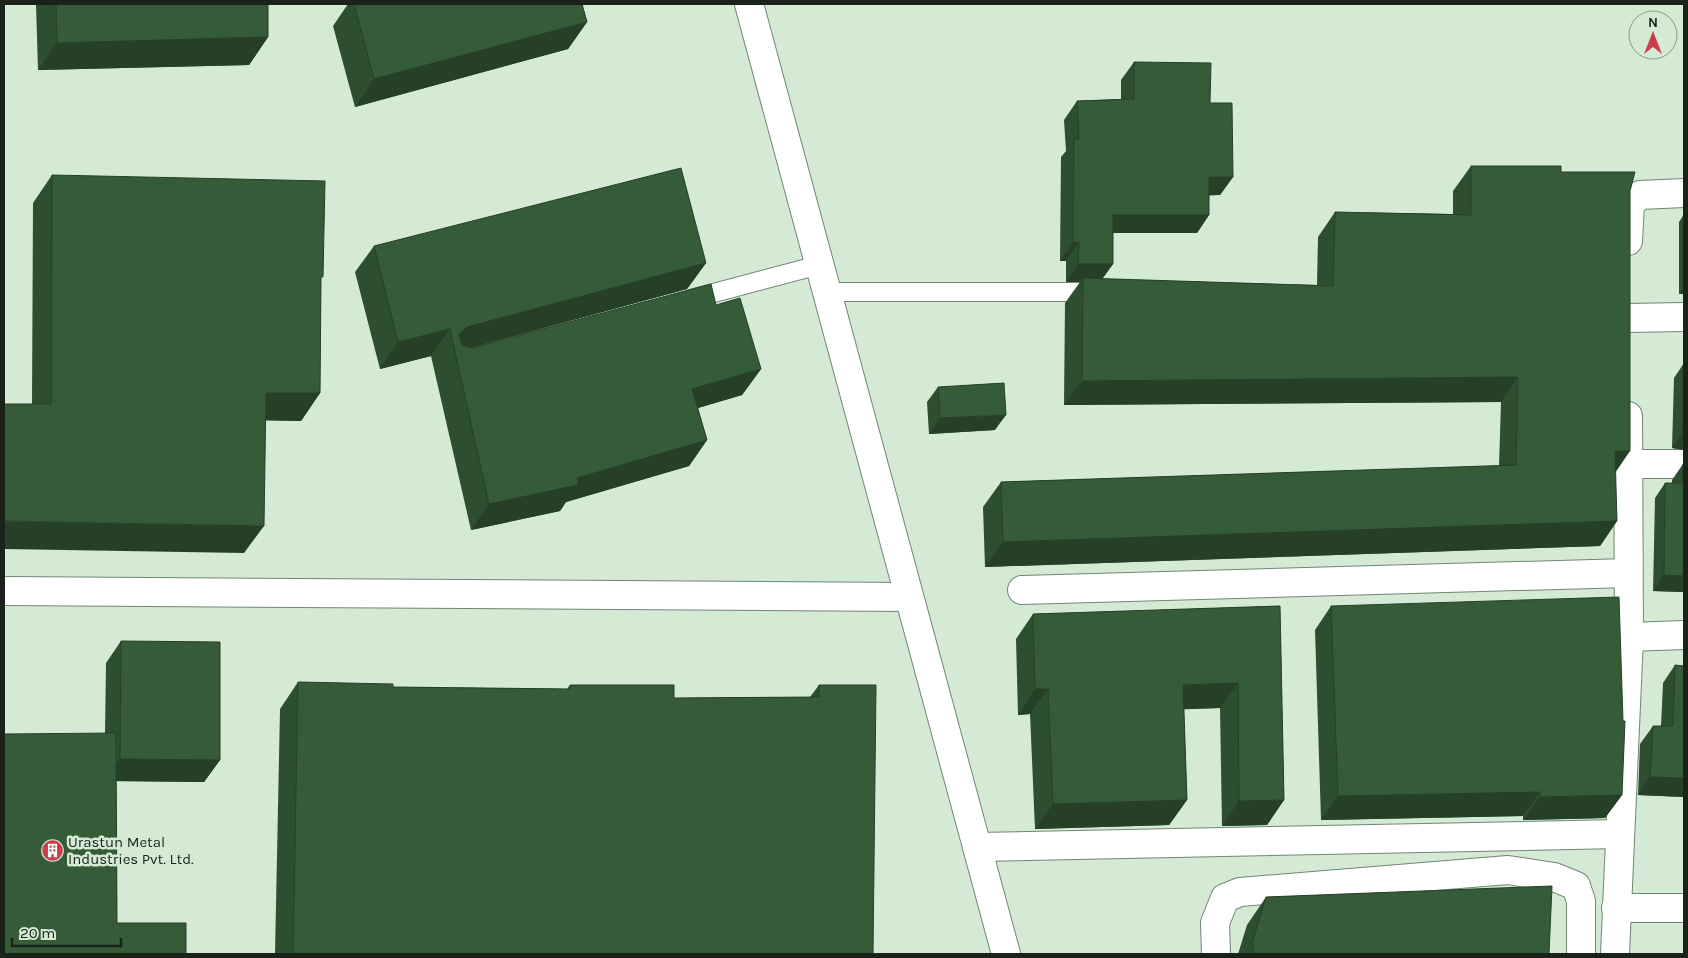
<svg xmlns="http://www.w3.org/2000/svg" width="1688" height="958" font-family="Karla,sans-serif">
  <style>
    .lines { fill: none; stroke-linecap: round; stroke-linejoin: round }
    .lane-casing { stroke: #728673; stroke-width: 20 }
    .street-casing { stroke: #728673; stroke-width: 30 }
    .lane { stroke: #fff; stroke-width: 18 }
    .street { stroke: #fff; stroke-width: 28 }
    .wall { fill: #2e4e30 }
    .shaded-wall { fill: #264027 }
    .building { fill: #365b38; stroke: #264027 }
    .labels { text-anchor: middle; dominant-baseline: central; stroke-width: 5; stroke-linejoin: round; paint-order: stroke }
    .poi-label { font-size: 15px; fill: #1a221a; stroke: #d4ead5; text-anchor: start }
  </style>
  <rect width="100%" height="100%" fill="#d4ead5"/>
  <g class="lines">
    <defs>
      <g id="lane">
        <path d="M 826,292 L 1096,292"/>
        <path d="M 691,299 L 819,265"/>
      </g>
      <g id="street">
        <path d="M 749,4 L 1006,954"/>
        <path d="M 1628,241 L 1630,204 L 1640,195 L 1684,193"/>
        <path d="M 1627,318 L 1684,317"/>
        <path d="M 1629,464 L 1684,464"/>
        <path d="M 1022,590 L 1628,573"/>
        <path d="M 4,591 L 908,597"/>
        <path d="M 1629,637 L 1684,635"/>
        <path d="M 977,847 L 1619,834"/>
        <path d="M 1616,908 L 1684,908"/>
        <path d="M 1216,954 L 1215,923 L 1225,898 L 1240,892 L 1508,870 L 1554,877 L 1576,886 L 1581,901 L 1581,954"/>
        <path d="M 1615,954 L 1629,637 L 1628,416"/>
      </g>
    </defs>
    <use href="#lane" class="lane-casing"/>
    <use href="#street" class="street-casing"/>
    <use href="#lane" class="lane"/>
    <use href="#street" class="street"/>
  </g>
  <g class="wall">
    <path d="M 36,4 L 268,4 L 268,37 L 249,65 L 38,70 Z"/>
    <path d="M 348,4 L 582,4 L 587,22 L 568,49 L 355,107 L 333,26 Z"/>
    <path d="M 1134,62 L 1210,103 L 1233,177 L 1220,195 L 1209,195 L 1209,215 L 1197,233 L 1113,233 L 1113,264 L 1102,279 L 1317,285 L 1318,237 L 1335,212 L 1453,214 L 1453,191 L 1471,166 L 1561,172 L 1630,191 L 1615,473 L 1617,521 L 1600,546 L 985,567 L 983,507 L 1001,482 L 1499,466 L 1501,402 L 1064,405 L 1065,303 L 1080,282 L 1066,282 L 1066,261 L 1060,261 L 1061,157 L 1066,151 L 1064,120 L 1077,101 L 1121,99 L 1121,80 Z"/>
    <path d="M 52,175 L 321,280 L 320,393 L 301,421 L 266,420 L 244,553 L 32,404 L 33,203 Z"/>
    <path d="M 1684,214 L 1684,294 L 1679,294 L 1679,222 Z"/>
    <path d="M 374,246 L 706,263 L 687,289 L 471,348 L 716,305 L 761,369 L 742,395 L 698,408 L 707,440 L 689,466 L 566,502 L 560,511 L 471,530 L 431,356 L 380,369 L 355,272 Z"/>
    <path d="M 1684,363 L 1684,450 L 1672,448 L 1674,378 Z"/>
    <path d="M 938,387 L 995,430 L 929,434 L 927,402 Z"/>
    <path d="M 1683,464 L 1684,592 L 1653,591 L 1655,498 L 1665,483 L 1672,483 L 1672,480 Z"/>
    <path d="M 1280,606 L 1284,800 L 1267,825 L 1222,826 L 1220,708 L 1184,709 L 1187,800 L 1169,825 L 1035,829 L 1030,714 L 1018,715 L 1016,639 L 1033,614 Z"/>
    <path d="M 1331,606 L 1622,795 L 1605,818 L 1523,820 L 1523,816 L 1321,820 L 1315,630 Z"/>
    <path d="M 121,641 L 220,760 L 204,782 L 116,781 L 117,923 L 4,954 L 105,733 L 106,663 Z"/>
    <path d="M 1675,665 L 1684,797 L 1638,795 L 1640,744 L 1653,726 L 1661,726 L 1663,683 Z"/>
    <path d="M 298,682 L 393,687 L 567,689 L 570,685 L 674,698 L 810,697 L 819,685 L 873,954 L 275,954 L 280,709 Z"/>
    <path d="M 1266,897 L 1549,954 L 1238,954 L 1247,925 Z"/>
  </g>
  <g class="shaded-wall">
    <path d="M 587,22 L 568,49 L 355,107 L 374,79 Z"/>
    <path d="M 268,37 L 249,65 L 38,70 L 57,43 Z"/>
    <path d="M 1209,177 L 1233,177 L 1220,195 L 1197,196 Z"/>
    <path d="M 1113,215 L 1209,215 L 1197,233 L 1100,233 Z"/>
    <path d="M 1073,242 L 1079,242 L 1066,261 L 1060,261 Z"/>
    <path d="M 706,263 L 687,289 L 455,352 L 459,334 L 467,327 Z"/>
    <path d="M 1078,264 L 1113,264 L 1100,282 L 1083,278 L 1080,282 L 1066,282 Z"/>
    <path d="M 1684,286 L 1684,294 L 1679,294 Z"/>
    <path d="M 450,329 L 431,356 L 380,369 L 398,342 Z"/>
    <path d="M 761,369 L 742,395 L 674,415 L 692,389 Z"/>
    <path d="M 1518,377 L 1501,402 L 1064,405 L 1082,381 Z"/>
    <path d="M 266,393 L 320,393 L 301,421 L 247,420 Z"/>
    <path d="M 1006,415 L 995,430 L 929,434 L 940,418 Z"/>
    <path d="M 1683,433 L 1684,433 L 1684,450 L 1672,448 Z"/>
    <path d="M 707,440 L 689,466 L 566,502 L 560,511 L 471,530 L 489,504 Z"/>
    <path d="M 1615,451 L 1630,451 L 1613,476 Z"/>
    <path d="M 4,521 L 264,526 L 244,553 L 4,549 Z"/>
    <path d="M 1617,521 L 1600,546 L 985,567 L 1003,542 Z"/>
    <path d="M 1664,575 L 1684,576 L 1684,592 L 1653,591 Z"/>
    <path d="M 1238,683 L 1220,708 L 1165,710 L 1183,685 Z"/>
    <path d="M 1035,689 L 1048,689 L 1030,714 L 1018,715 Z"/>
    <path d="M 120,759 L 220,760 L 204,782 L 105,781 Z"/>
    <path d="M 1650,777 L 1684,778 L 1684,797 L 1638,795 Z"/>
    <path d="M 1540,792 L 1523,816 L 1321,820 L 1338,796 Z"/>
    <path d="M 1622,795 L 1605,818 L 1523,820 L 1540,797 Z"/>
    <path d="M 1187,800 L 1169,825 L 1035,829 L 1053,804 Z"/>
    <path d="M 1284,800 L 1267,825 L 1222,826 L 1239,801 Z"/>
  </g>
  <g class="building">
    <path d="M 56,4 L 268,4 L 268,37 L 57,43 Z"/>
    <path d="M 354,4 L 582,4 L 587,22 L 374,79 Z"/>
    <path d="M 1134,62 L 1211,63 L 1210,103 L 1232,103 L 1233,177 L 1209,177 L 1209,215 L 1113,215 L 1113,264 L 1078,264 L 1079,242 L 1073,242 L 1074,139 L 1079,139 L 1077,101 L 1134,99 Z"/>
    <path d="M 1471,166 L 1561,166 L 1561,172 L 1635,172 L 1630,191 L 1630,451 L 1615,451 L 1617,521 L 1003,542 L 1001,482 L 1516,465 L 1518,377 L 1082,381 L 1083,278 L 1333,286 L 1335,212 L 1471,215 Z"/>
    <path d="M 681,168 L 706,263 L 467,327 L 459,334 L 462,345 L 472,348 L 711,284 L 716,305 L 740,298 L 761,369 L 692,389 L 707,440 L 577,478 L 578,485 L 489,504 L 450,329 L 398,342 L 374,246 Z"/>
    <path d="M 52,175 L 325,181 L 323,277 L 321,277 L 320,393 L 266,393 L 264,526 L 4,521 L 4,404 L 51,404 Z"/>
    <path d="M 1684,380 L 1684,433 L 1683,433 Z"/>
    <path d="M 1004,383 L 1006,415 L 940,418 L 938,387 Z"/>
    <path d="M 1683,464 L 1684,464 L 1684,576 L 1664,575 L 1665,483 L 1682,483 Z"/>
    <path d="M 1619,597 L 1623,721 L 1625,721 L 1622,795 L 1540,797 L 1540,792 L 1338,796 L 1331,606 Z"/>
    <path d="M 1280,606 L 1284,800 L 1239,801 L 1238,683 L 1183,685 L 1187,800 L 1053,804 L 1048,689 L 1035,689 L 1033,614 Z"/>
    <path d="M 121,641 L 220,642 L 220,760 L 120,759 Z"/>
    <path d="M 1675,665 L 1684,666 L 1684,778 L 1650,777 L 1653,726 L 1673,726 Z"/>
    <path d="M 298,682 L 393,684 L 393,687 L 570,689 L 570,685 L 674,685 L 674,698 L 819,697 L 819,685 L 876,685 L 873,954 L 293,954 Z"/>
    <path d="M 116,733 L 117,923 L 186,923 L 186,954 L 4,954 L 4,734 Z"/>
    <path d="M 1552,886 L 1549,954 L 1254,954 L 1252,943 L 1266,897 Z"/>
  </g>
  <defs>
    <symbol id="building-disc" viewBox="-11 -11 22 22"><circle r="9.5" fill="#cc3c4d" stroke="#d4ead5"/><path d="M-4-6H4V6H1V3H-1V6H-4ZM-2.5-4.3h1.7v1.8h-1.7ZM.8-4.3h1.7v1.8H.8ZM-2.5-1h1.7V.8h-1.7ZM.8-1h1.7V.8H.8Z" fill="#fff"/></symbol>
  </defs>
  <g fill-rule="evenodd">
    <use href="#building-disc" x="40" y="838" width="25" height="25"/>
  </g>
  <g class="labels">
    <g class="poi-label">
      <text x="68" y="842">Urastun Metal<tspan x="68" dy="17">Industries Pvt. Ltd.</tspan></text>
    </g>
  </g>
  <rect width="1688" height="958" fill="none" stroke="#1a221a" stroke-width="10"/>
  <g transform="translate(1653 35)"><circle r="24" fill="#d4ead5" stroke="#8a9a8a"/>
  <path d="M0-4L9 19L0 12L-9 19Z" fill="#cc3c4d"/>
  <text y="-8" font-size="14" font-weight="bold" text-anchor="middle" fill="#1a221a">N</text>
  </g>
  <path d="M12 938v8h109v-8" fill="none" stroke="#1a221a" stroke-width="2.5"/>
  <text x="20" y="938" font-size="15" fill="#1a221a" stroke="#d4ead5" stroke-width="4" paint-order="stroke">20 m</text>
</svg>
